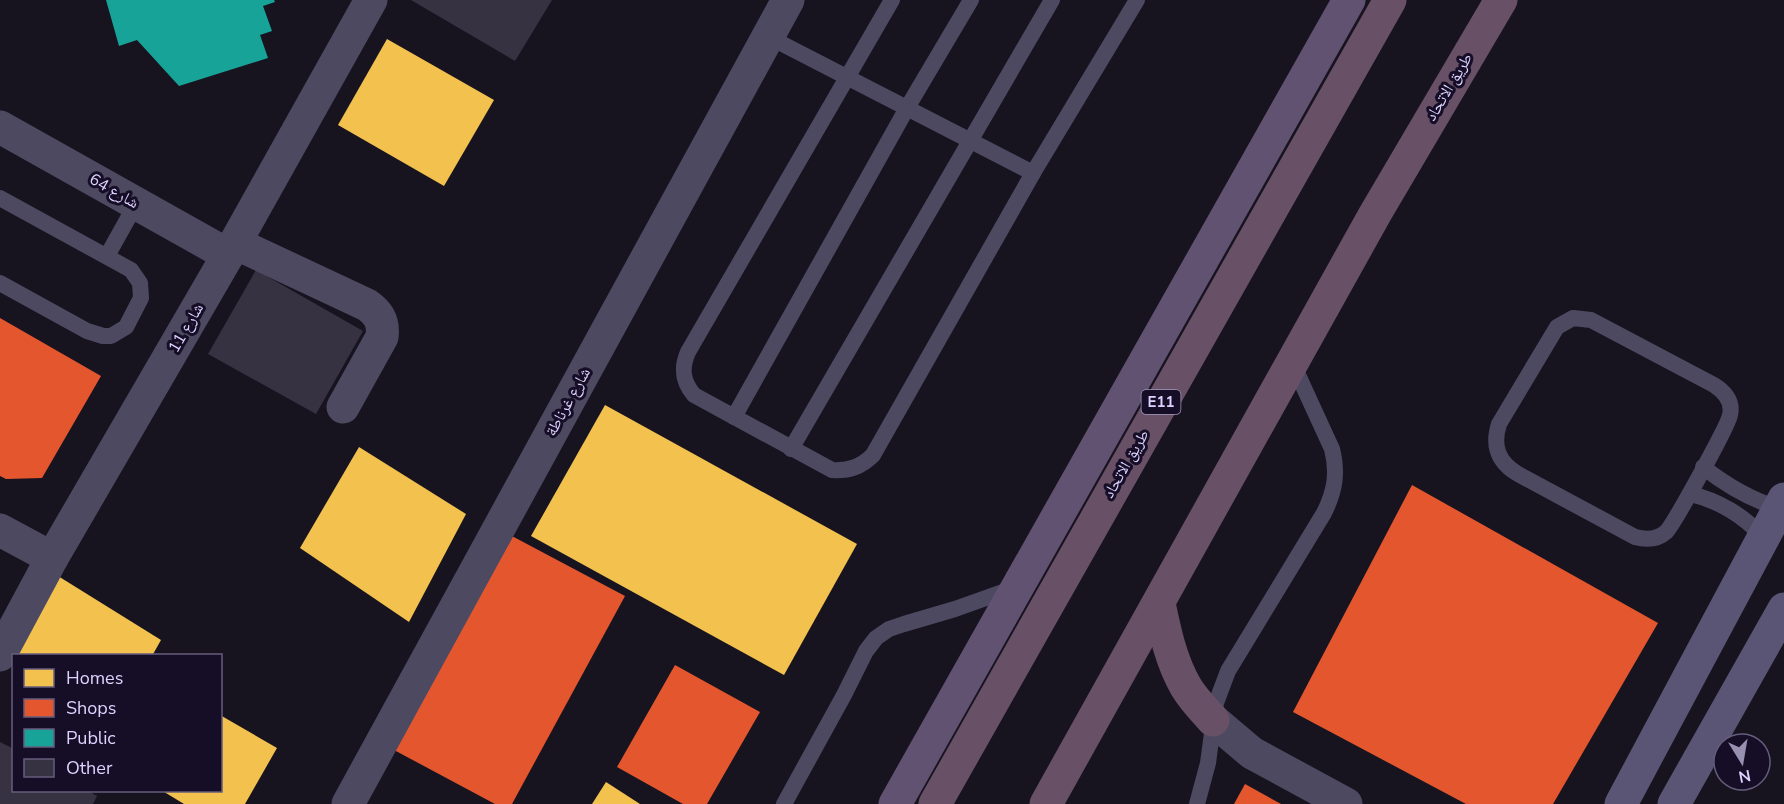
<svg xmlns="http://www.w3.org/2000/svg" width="1784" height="804" font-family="'Nunito Sans','Noto Naskh Arabic',sans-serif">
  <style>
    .homes { fill: #f2c14e }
    .shops { fill: #e4572e }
    .public { fill: #17a398 }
    .building { fill: #363242 }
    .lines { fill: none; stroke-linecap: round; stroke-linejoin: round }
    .lane { stroke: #4d4961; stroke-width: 16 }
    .street { stroke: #4d4961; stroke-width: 33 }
    .secondary { stroke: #5a5574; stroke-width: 33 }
    .primary { stroke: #625272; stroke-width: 33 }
    .highway { stroke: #685067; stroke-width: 33 }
    .labels { text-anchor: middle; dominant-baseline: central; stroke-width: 6; stroke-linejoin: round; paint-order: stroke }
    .shield { fill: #150e26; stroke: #a198be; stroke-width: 1.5 }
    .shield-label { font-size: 15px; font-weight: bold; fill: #ddd3ff }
    .street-label { font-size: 16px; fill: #ddd3ff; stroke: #150e26 }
  </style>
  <rect width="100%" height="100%" fill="#171420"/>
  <g class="homes">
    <path d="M 387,39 L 494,100 L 444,186 L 338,125 Z"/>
    <path d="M 605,405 L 857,544 L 784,675 L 531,536 Z"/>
    <path d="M 359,447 L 466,514 L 409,622 L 300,548 Z"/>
    <path d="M 58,576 L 161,640 L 152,656 L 14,656 Z"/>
    <path d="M 220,715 L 277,748 L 245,804 L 184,804 L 161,790 L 220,790 Z"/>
    <path d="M 606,782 L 640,804 L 592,804 Z"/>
  </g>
  <g class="shops">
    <path d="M 0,318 L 101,376 L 42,478 L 6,479 L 0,476 Z"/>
    <path d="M 1412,485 L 1658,623 L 1553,804 L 1466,804 L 1293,712 Z"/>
    <path d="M 510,535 L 625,596 L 512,804 L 495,804 L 394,750 Z"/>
    <path d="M 675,665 L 760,712 L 707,804 L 683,804 L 617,767 Z"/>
    <path d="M 1245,784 L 1281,804 L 1234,804 Z"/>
  </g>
  <path class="public" d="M 106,0 L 274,0 L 275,2 L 263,6 L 272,31 L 260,35 L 268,58 L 179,86 L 137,40 L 119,46 Z"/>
  <g class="building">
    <path d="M 411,0 L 552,0 L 515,61 Z"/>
    <path d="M 256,270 L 363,331 L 316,414 L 208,354 Z"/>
    <path d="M 0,742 L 14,749 L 14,790 L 87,790 L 97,796 L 93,804 L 0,804 Z"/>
  </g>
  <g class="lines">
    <g class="lane">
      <path d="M 892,0 L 688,352 C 681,368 682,381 694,395 L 832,470 C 849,471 861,467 873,455 L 1033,173 L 1137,0"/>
      <path d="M 767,36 L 1033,173"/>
      <path d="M 0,198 L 131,270 L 140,283 L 141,298 L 126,327 L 111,336 L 103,336 L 87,331 L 0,283"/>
      <path d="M 107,256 L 136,204"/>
      <path d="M 1573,318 L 1591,320 L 1714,385 C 1725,392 1733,402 1730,415 C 1728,426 1674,524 1666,532 C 1657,540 1646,540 1635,537 L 1518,474 C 1498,462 1492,446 1499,424 L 1557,327 Z"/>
      <path d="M 734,417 L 907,108 L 971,0"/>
      <path d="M 791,449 L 1052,0"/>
      <path d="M 1703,467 C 1726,485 1751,500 1779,508"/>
      <path d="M 1690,494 C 1718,500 1744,516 1763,537"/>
      <path d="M 784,804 L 844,695 L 866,651 L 876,638 L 889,629 L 904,624 L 955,609 L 1014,588"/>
      <path d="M 1197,804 L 1208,763 L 1216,703 L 1228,671 L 1324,513 C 1335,491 1338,473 1332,449 L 1293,364"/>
    </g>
    <g class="street">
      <path d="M 0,127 L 228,255"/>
      <path d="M 235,243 L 367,305 C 379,313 384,323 382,337 L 343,407"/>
      <path d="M 0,530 L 52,558"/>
      <path d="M 0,655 L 52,558 L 235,243 L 371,0"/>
      <path d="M 1213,720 L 1252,753 L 1346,804"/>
      <path d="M 348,804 L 788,0"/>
    </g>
    <g class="secondary">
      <path d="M 1621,804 L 1784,499"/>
      <path d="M 1674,804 L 1784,609"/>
    </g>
    <path class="primary" d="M 895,804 L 1349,0"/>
    <g class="highway">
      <path d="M 1159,603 C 1165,632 1171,661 1186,687 C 1193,699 1204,710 1213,720"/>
      <path d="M 935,804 L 1390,0"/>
      <path d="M 1046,804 L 1375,214 L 1501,0"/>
    </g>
  </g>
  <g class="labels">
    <rect class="shield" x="1141.5" y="390" width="39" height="24" rx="4.5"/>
    <g class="shield-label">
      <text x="1161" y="402">E11</text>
    </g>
    <g class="street-label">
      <text transform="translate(1449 87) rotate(-59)">طريق الاتحاد</text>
      <text transform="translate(114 191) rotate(30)">شارع 64</text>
      <text transform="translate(186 328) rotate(-60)">شارع 11</text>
      <text transform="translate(568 402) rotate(-61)">شارع غرناطة</text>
      <text transform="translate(1126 464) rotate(-60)">طريق الاتحاد</text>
    </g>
  </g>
  <rect x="12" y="654" width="210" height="138" fill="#150e26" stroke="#655d7d" stroke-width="1.5"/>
  <rect x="24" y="669" width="30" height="18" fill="#f2c14e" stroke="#655d7d" stroke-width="1.5"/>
  <text x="66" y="684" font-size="18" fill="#ddd3ff">Homes</text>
  <rect x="24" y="699" width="30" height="18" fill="#e4572e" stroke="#655d7d" stroke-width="1.5"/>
  <text x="66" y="714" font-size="18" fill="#ddd3ff">Shops</text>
  <rect x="24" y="729" width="30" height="18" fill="#17a398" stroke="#655d7d" stroke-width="1.5"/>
  <text x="66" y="744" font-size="18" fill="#ddd3ff">Public</text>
  <rect x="24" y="759" width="30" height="18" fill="#363242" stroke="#655d7d" stroke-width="1.5"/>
  <text x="66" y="774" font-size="18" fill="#ddd3ff">Other</text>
  <g transform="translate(1742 762) rotate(169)"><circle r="28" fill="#150e26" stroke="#655d7d" stroke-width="1.5"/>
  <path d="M0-4.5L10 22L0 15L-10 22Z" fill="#9890b1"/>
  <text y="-9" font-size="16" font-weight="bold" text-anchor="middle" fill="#ddd3ff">N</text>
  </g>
</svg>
